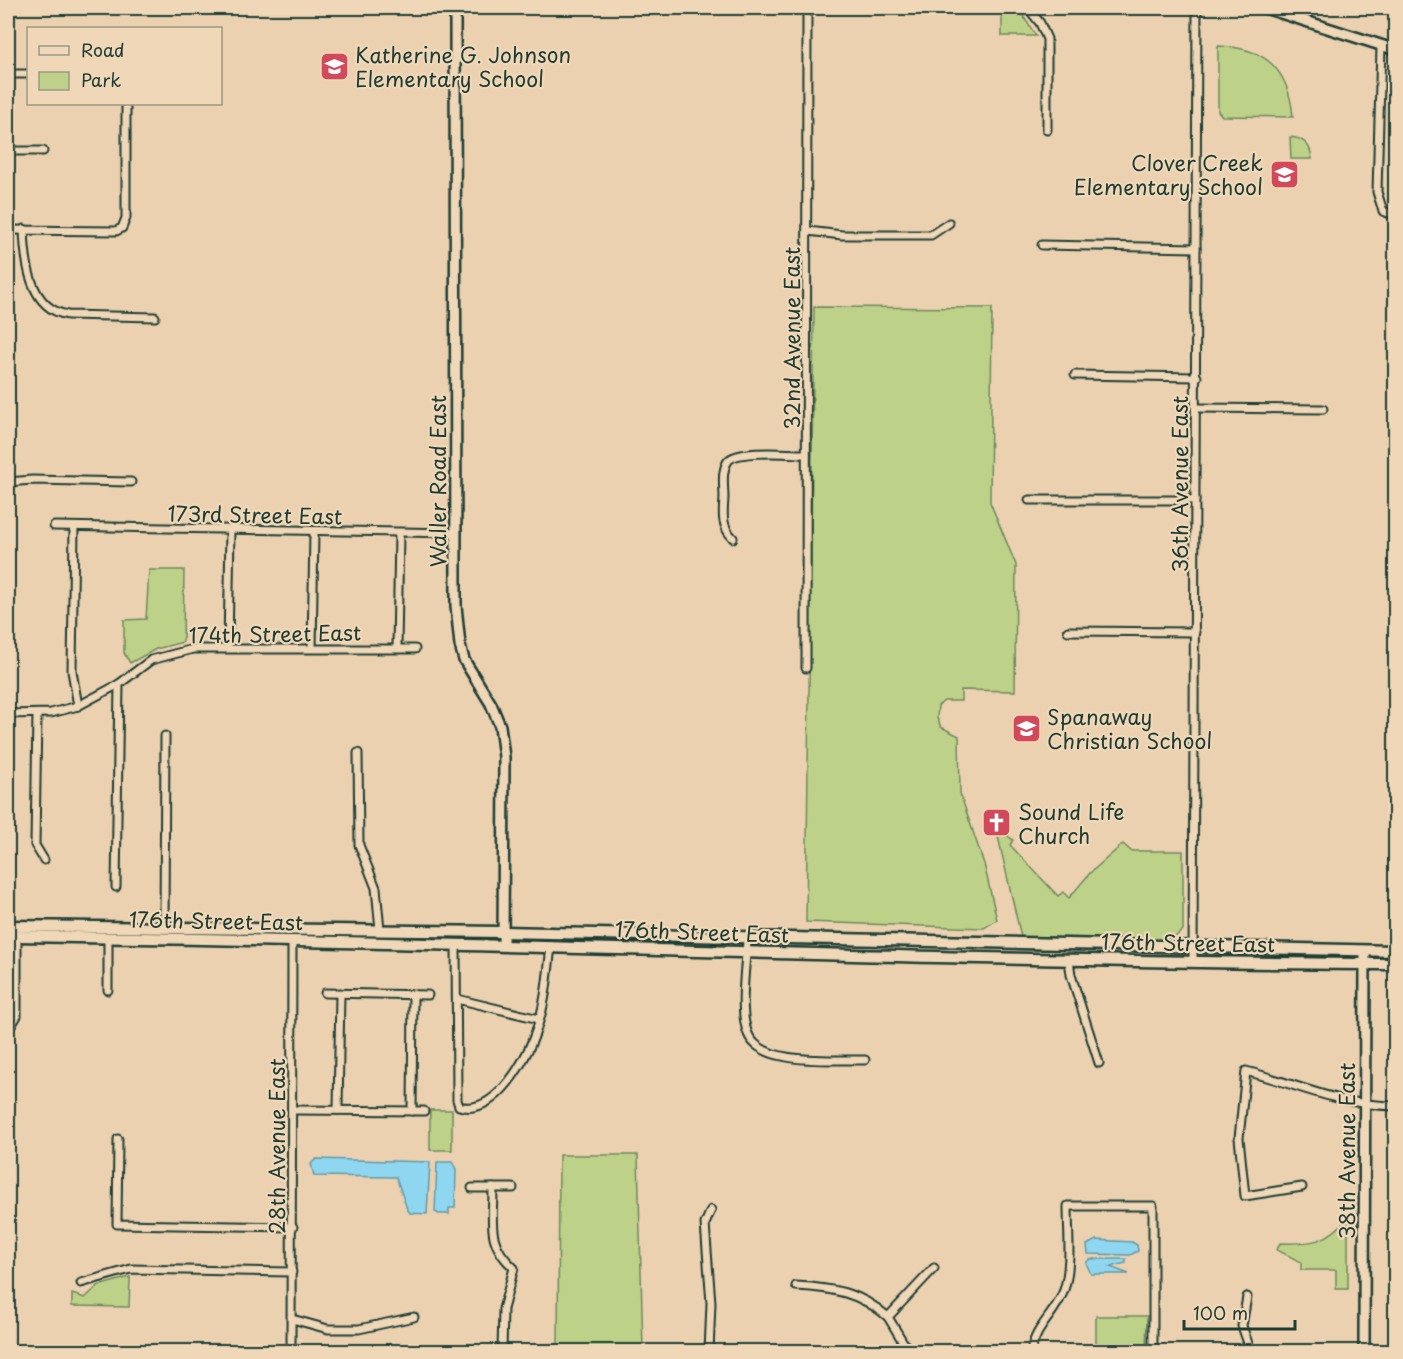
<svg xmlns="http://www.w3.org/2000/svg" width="1403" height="1359" font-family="'Playpen Sans',sans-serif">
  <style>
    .green { fill: #bdd288; stroke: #6e885e; stroke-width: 1.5 }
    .water { fill: #8fd7f0; stroke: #6299a5; stroke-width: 1.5 }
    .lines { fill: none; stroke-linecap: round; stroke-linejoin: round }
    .street-casing { stroke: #1f3d34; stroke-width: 11 }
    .secondary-casing { stroke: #1f3d34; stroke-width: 14 }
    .primary-casing { stroke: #1f3d34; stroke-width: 15 }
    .street { stroke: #efd7b7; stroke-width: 7 }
    .secondary { stroke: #efd7b7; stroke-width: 9 }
    .primary { stroke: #efd7b7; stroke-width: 10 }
    .labels { text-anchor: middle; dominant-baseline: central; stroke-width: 4.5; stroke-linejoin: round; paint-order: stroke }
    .poi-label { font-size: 21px; fill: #1f3d34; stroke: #efd7b7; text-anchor: start }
    .street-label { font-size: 21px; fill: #1f3d34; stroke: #efd7b7 }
  </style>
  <rect width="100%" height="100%" fill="#ecd1b0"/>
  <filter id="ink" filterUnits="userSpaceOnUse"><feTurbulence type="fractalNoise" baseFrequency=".0167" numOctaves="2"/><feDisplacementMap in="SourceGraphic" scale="12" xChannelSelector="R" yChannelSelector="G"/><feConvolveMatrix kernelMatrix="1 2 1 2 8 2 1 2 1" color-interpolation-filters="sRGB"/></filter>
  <g filter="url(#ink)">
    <g class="green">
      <path d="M 1002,8 L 1018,8 L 1036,36 L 1002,36 Z"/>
      <path d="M 1218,46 C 1266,47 1289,70 1293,117 L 1222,116 L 1218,111 Z"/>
      <path d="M 1290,137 C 1304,138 1311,145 1312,159 L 1291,159 Z"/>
      <path d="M 814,307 L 992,308 L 990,502 L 1016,565 L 1015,691 L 961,690 L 961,701 L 944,701 L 938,706 L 937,718 L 941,727 L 959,736 L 960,793 L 984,864 L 997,920 L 984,928 L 806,922 Z"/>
      <path d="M 149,570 L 184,570 L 183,642 L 156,649 L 130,663 L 124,653 L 124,620 L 146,619 Z"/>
      <path d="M 1000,830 L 1013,840 L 1010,845 L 1058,896 L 1063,892 L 1069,898 L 1090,873 L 1123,844 L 1131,851 L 1183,851 L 1183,930 L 1175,937 L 1158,940 L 1021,937 L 997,832 Z"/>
      <rect x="430" y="1110" width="22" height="40"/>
      <path d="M 559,1155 L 638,1155 L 643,1351 L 558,1351 Z"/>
      <path d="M 1348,1217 L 1348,1289 L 1336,1289 L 1336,1270 L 1301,1270 L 1301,1262 L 1277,1250 L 1280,1243 C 1311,1244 1328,1243 1348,1217 Z"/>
      <path d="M 130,1277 L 129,1307 L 72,1306 L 72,1294 L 85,1298 L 98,1286 Z"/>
      <path d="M 1096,1316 L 1147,1316 L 1146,1351 L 1096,1351 Z"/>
    </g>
    <g class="water">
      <path d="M 316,1159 L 430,1162 L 427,1214 L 410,1213 L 407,1209 L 396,1177 L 314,1176 L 311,1164 Z"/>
      <path d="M 437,1162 L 452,1162 L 456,1169 L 455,1208 L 449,1208 L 449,1214 L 439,1214 L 435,1212 Z"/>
      <path d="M 1096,1240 L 1132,1242 L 1137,1245 L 1138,1251 L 1130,1255 L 1088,1254 L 1087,1245 Z"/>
      <path d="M 1090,1259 L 1126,1259 L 1126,1263 L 1110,1267 L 1129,1274 L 1091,1274 L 1086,1263 Z"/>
    </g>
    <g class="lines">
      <defs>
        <g id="street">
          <path d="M 1028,8 L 1040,23 L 1047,39 L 1047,130"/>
          <path d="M 1381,46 L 1377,192 L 1383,211 L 1396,216"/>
          <path d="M 8,74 L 28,74"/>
          <path d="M 8,151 L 43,151"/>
          <path d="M 24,229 C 25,260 29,309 68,315 L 155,317"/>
          <path d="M 8,230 L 116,231 L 122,228 L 126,218 L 126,104"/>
          <path d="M 808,231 L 842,235 L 931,235 L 949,223"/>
          <path d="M 1042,245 L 1196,248"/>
          <path d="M 1075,375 L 1197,377"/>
          <path d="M 1196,408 L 1323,409"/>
          <path d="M 8,482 L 32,480 L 131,482"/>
          <path d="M 1029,500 L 1195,500"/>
          <path d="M 54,526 L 455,533"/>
          <path d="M 74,527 L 72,671 L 78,706"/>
          <path d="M 733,538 C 721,526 723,514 724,498 C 724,487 721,471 728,461 C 737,449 791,454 806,454"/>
          <path d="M 1068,631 L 1195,632"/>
          <path d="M 228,647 L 230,530"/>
          <path d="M 312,648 L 314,532"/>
          <path d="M 397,648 L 399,533"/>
          <path d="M 806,668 L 807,8"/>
          <path d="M 8,714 L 51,713 L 78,706 L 119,684 L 151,660 L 193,649 L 415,649"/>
          <path d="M 37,714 L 35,845 L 44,860"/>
          <path d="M 358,753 L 359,845 L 376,888 L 380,930"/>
          <path d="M 116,887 L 119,684"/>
          <path d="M 164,928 L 165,736"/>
          <path d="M 747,939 C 746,965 739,1007 747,1031 C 757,1067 834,1059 865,1060"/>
          <path d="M 456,944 L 457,1100 L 459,1106 C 496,1117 528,1057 537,1028 C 546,1002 548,972 551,946"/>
          <path d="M 1069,960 L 1071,975 L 1099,1063"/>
          <path d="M 1193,960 L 1197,8"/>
          <path d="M 108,990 L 108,939"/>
          <path d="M 325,993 L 428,995"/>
          <path d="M 457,999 L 539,1019"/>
          <path d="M 8,1031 L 17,1016 L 17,936"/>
          <path d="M 293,1110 L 424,1111"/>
          <path d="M 338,1110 L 340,993"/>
          <path d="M 412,1111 L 413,994"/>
          <path d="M 118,1139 L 117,1224 L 293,1227"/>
          <path d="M 1302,1187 L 1245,1196 L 1239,1138 L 1246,1071 C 1300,1085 1337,1105 1396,1106"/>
          <path d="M 472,1188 L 513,1188"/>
          <path d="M 493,1188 C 493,1223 486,1243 514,1268 L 503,1309 L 502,1352"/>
          <path d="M 81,1283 L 131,1269 L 292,1272"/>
          <path d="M 796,1286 C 832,1288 860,1292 888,1317 L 934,1268"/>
          <path d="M 1247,1297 L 1242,1326 L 1251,1352"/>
          <path d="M 888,1317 L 909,1352"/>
          <path d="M 292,1319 L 328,1329 L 359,1329 L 414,1317"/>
          <path d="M 291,1352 L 292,941"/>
          <path d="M 709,1352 L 711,1303 L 705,1224 L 711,1210"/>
          <path d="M 1031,1352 C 1035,1326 1056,1314 1064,1290 C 1072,1265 1068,1233 1068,1206 L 1153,1206 L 1153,1352"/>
        </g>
        <g id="secondary">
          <path d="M 455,8 L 456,606 L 460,645 L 464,660 L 491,704 L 500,726 L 504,757 L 503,945"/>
          <path d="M 1265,8 L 1396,50"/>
          <path d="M 1364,1352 L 1365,951"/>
        </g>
        <g id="primary">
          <path d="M 8,926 L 503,932 L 1396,951"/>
          <path d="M 8,936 C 470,941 933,962 1396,964"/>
        </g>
      </defs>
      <use href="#street" class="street-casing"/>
      <use href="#secondary" class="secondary-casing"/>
      <use href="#primary" class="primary-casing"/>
      <use href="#street" class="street"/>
      <use href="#secondary" class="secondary"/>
      <use href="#primary" class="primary"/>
    </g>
  </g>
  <defs>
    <symbol id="school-square" viewBox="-11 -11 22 22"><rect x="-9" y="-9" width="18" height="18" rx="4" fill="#d1495b" stroke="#efd7b7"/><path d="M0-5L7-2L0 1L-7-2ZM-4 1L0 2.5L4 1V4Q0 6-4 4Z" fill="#fff"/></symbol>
    <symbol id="church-square" viewBox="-11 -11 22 22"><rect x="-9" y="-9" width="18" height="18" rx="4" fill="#d1495b" stroke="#efd7b7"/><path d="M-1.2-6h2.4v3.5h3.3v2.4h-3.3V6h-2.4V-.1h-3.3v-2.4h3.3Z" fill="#fff"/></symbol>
  </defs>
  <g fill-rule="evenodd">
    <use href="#school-square" x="318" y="50" width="33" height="33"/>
    <use href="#school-square" x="1268" y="158" width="33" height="33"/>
    <use href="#school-square" x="1010" y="712" width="33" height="33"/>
    <use href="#church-square" x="980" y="806" width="33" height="33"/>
  </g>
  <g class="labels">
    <g class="poi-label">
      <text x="355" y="54">Katherine G. Johnson<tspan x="355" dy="24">Elementary School</tspan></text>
      <text x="1263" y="162" text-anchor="end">Clover Creek<tspan x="1263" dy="24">Elementary School</tspan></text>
      <text x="1047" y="716">Spanaway<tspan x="1047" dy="24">Christian School</tspan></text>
      <text x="1018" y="811">Sound Life<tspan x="1018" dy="24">Church</tspan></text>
    </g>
    <g class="street-label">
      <text transform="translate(791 338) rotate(-90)">32nd Avenue East</text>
      <text transform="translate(437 481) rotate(-90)">Waller Road East</text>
      <text transform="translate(1179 484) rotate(-90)">36th Avenue East</text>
      <text transform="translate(255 514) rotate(1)">173rd Street East</text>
      <text transform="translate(275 633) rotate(-1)">174th Street East</text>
      <text transform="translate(216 920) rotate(1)">176th Street East</text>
      <text transform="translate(702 931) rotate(2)">176th Street East</text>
      <text transform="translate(1188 942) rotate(1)">176th Street East</text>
      <text transform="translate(276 1146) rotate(-90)">28th Avenue East</text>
      <text transform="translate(1346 1151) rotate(-90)">38th Avenue East</text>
    </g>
  </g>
  <rect width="1403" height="1359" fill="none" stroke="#efd7b7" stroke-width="30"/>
  <rect x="15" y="15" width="1373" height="1329" fill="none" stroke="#1f3d34" stroke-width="2" filter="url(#ink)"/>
  <rect x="27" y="27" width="195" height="78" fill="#efd7b7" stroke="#9c9983" stroke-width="1.5"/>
  <rect x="39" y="46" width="30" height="9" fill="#efd7b7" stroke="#9c9983" stroke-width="1.5"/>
  <text x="81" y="57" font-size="18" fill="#1f3d34">Road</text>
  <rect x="39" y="72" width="30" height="18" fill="#bdd288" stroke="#9c9983" stroke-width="1.5"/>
  <text x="81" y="87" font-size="18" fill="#1f3d34">Park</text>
  <path d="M1184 1320v9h111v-9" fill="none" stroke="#1f3d34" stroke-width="3"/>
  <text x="1193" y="1320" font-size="18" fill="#1f3d34" stroke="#efd7b7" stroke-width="4.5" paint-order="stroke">100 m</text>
</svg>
